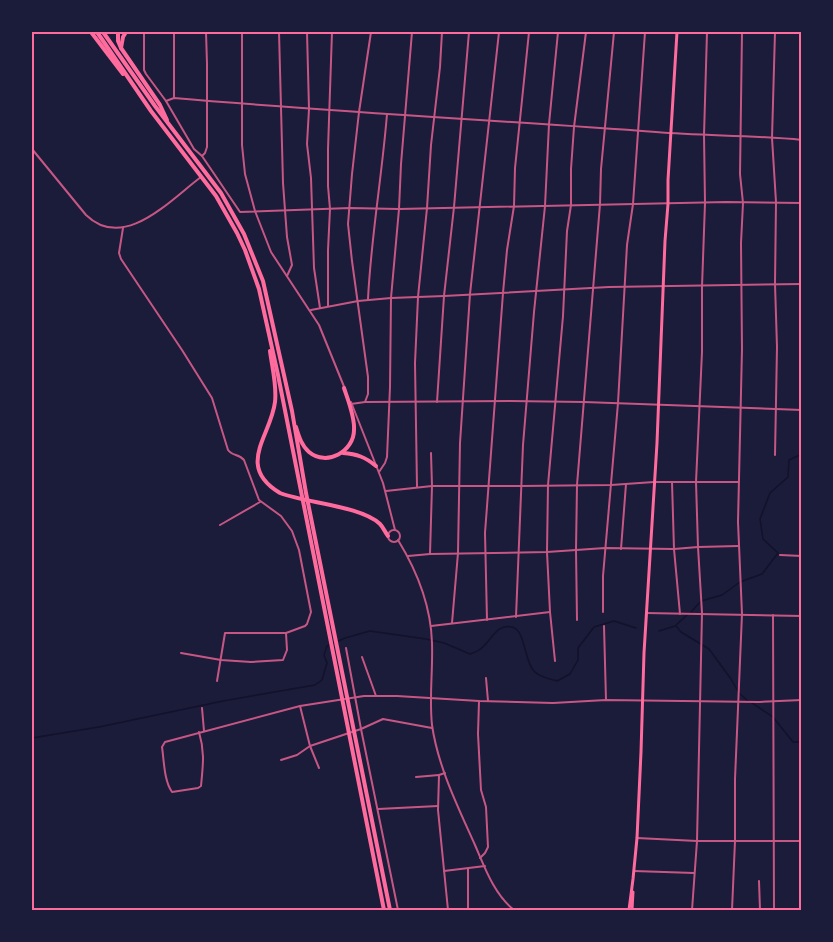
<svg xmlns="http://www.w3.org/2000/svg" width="833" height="942" font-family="Lora,serif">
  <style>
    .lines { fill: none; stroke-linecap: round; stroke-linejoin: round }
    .stream { stroke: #12122b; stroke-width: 1.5 }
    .minor { stroke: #c65784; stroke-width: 2 }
    .tertiary { stroke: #c65784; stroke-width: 2 }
    .primary { stroke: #ff6b9d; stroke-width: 3 }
    .trunk { stroke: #ff6b9d; stroke-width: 4 }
    .neatline { fill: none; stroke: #ff6b9d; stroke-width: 2 }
  </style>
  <rect width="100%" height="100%" fill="#1b1b3a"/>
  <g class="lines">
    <g class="stream">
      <path d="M 691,612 L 701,601 L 722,595 L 740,582 L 762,574 L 778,553 L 763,539 L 760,519 L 770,493 L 788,477 L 789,460 L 802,454"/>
      <path d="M 676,626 L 681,632 L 709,649 L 731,679 L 739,693 L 748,701"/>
      <path d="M 659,631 L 675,626 L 687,615"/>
      <path d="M 752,703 L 773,717 L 793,742 L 802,742"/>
      <path d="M 32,738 L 99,727 L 223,701 L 315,685 L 322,680 L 327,663 L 324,655 L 327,646 L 345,638 L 370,631 L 426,639 L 444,643 L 470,654 C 473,653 476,652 479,650 C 491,643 495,623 512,627 C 526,630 524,663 535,672 C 540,677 550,679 557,681 L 570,674 L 578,660 L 578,648 L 594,627 L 614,621 L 636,628"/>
    </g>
    <g class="minor">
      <path d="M 144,32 L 144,70 L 146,74 L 166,101 L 194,149 L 202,156 L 240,212 L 350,208 L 399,209 L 726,202 L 802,203"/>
      <path d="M 174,32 L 174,98"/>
      <path d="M 242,32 L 242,145 L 245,174 L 255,211 L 271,252 L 319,325 L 345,389"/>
      <path d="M 279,32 L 283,183 L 287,237 L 292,265 L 287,276"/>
      <path d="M 307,32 L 309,109 L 307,144 L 311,178 L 314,268 L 320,308"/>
      <path d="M 775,32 L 772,138 L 776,202 L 775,284 L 777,347 L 775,455"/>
      <path d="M 166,101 L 174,98 C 335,112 495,120 656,132 C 704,136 753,135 802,140"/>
      <path d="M 32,149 L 86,215 C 124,252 170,200 201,177"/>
      <path d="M 202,156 L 205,153 L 207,147 L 207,64 L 206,32"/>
      <path d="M 123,228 L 119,253 L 121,259 L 182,350 L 212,398 L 228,450 C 232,456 239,454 244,460 L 259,500 L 281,516 L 292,531 L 299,550 L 311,612 L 307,624 L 305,626 L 286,633 L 225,633 L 217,681"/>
      <path d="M 368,299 C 371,237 382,176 387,114"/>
      <path d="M 328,306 L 328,250 L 330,209 L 328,186 L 328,149 L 332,32"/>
      <path d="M 311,310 L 358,301 L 391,298 L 444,296 L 609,287 L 802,284"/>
      <path d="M 351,402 L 383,483 L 395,530"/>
      <path d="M 365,402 L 368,394 L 368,377 L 352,261 L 348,224 L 352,174 L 359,112 L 371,32"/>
      <path d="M 437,402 L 444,296 L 454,207 L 469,32"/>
      <path d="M 351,404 L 365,402 L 510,401 L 584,402 L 802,410"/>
      <path d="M 379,472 L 385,463 L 387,457 L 390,387 L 391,298 L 399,209 L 401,164 L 412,32"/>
      <path d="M 672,482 L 674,549 L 680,614"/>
      <path d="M 417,487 L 415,363 L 418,297 L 427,208 L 431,145 L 440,67 L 442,32"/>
      <path d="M 386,491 L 432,486 L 521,486 L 611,485 L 654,482 L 738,482"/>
      <path d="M 220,525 L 260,502"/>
      <path d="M 621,549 L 626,484"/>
      <path d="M 430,554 L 432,486 L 431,453"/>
      <path d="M 780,555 L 802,556"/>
      <path d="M 408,556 L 430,554 L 547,552 L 605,548 L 674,549 L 698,547 L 738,546"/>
      <path d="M 603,612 L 603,576 L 618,403 L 627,245 L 633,204 L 645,32"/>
      <path d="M 646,613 L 802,616"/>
      <path d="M 773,615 L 774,910"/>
      <path d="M 516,617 L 523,445 L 534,312 L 545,206 L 549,124 L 558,32"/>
      <path d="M 487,620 L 485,533 L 503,293 L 507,250 L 514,206 L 515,168 L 529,32"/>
      <path d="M 577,620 L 576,550 L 577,485 L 600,204 L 601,169 L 614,32"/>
      <path d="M 452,623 L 458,553 L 460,443 L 470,294 L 499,32"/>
      <path d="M 431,626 L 550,612"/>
      <path d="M 604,626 L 606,700"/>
      <path d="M 346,648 L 361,729 L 398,910"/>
      <path d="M 181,653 L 221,660 L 251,662 L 283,660 L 287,650 L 286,633"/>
      <path d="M 362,657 L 376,696"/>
      <path d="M 555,661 L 550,612 L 547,552 L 548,485 L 563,316 L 567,231 L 571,205 L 571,169 L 574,127 L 586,32"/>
      <path d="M 486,678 L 488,701"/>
      <path d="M 479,701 L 478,734 L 481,790 L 486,807 L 488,847 L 485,853 L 480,858"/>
      <path d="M 300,706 L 310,746 L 319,768"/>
      <path d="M 202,708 L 204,731"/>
      <path d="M 199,732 C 205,752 203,765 201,786 L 198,788 L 172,792 C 164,781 164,760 162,747 L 165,742 L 300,706 L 364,696 L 397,696 L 479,701 L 553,703 L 606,700 L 759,702 L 802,700"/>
      <path d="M 281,760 L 297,755 L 310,746 L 361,729 L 383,719 L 432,728"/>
      <path d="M 445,773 L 439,775 L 438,810 L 448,910"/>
      <path d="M 416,777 L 439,775"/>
      <path d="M 378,809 L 438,806"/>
      <path d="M 637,838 L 697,841 L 802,841"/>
      <path d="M 468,869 L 468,910"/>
      <path d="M 444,871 L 485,866"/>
      <path d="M 634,871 L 694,873"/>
      <path d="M 759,881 L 760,910"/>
      <path d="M 692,910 L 697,841 L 702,613 L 698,547 L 696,482 L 702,352 L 702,287 L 705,203 L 704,135 L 707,32"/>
      <path d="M 732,910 L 735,841 L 735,779 L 742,614 L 738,522 L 742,349 L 741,243 L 743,203 L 740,174 L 742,32"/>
    </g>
    <g class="tertiary">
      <circle cx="394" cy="536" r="6"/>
      <path d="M 398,540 C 417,571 431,607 432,643 C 433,671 429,698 432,725 C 438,767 458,807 475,845 C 485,868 494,894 514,910"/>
    </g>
    <g class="primary">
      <path d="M 629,910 L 633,879 L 637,838 L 641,752 L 644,653 L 657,443 L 665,241 L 668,204 L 668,180 L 677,32"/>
      <path d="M 632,910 L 633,892"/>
    </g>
    <g class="trunk">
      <path d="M 91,32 L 123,74"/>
      <path d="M 97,32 L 151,111 L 216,196 L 237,233 L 245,250 L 259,289 L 278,375 L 384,910"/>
      <path d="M 103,32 L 155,106 L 221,193 L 244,234 L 263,281 L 292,411 L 306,493 L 390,910"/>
      <path d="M 118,32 L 118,41 L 121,48"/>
      <path d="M 126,32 L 123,37 L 121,48 L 160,105 L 167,120"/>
      <path d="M 270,351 C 272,367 277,385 275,402 C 271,436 235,466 280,493 C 306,503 361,506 380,524 C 383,527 385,532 388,536"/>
      <path d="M 296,427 C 299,437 302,446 309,452 C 327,467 354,451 354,430 C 355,417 348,400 344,388"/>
      <path d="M 343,453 C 357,454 365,457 376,466"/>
    </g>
  </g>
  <rect width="833" height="942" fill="none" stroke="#1b1b3a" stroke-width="66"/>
  <rect x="33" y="33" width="767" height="876" class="neatline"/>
</svg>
